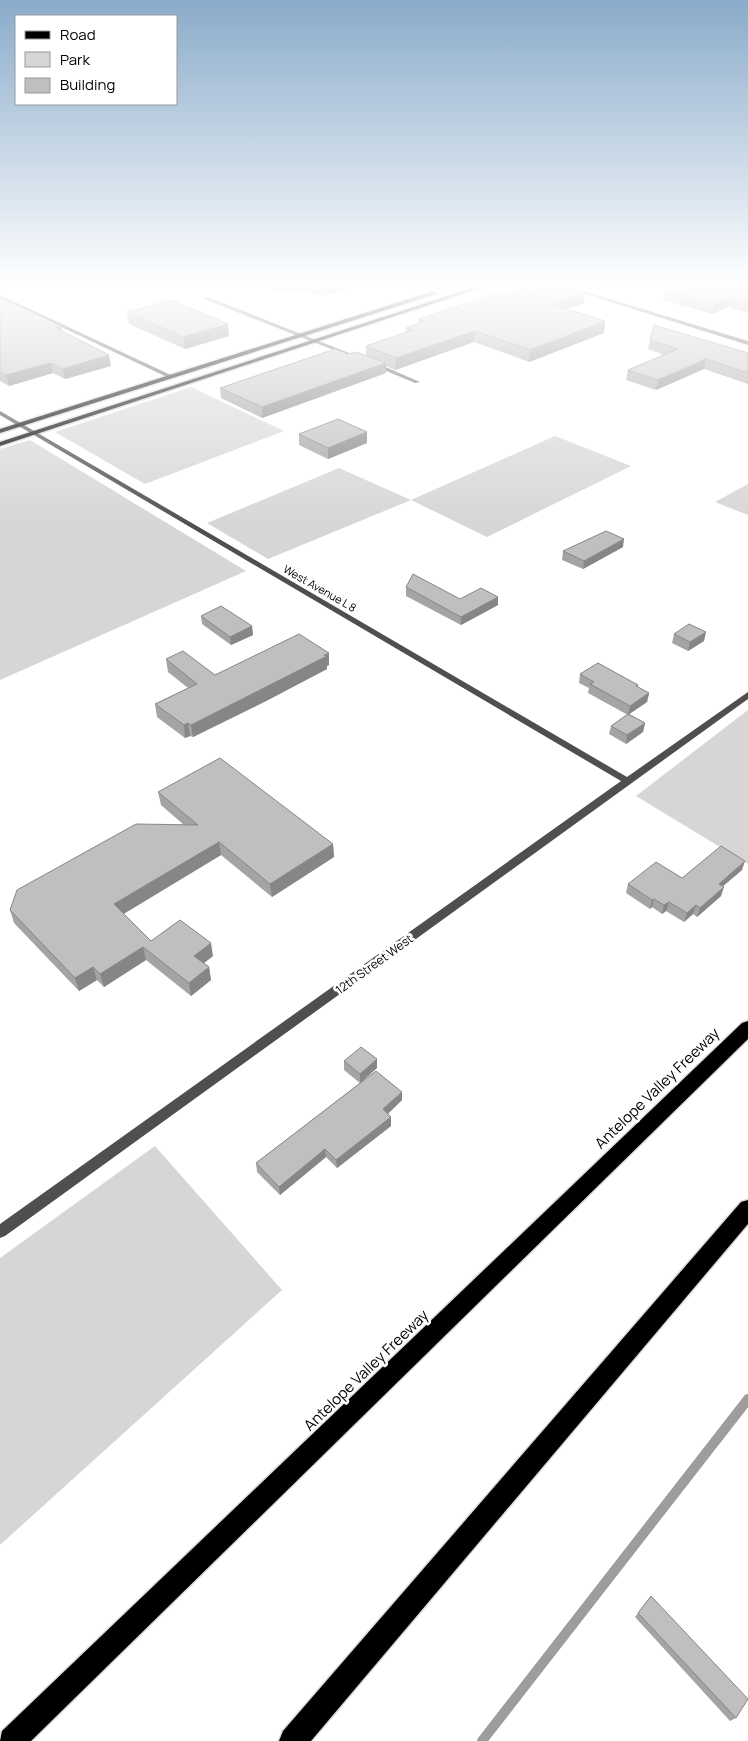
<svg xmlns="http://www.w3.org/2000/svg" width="748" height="1741" font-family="Manrope,sans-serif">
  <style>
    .green { fill: #d6d6d6 }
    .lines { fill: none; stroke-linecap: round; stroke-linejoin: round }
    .stream { stroke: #9d9d9d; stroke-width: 10 }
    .primary-casing { stroke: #dbdbdb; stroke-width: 3 }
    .motorway-casing { stroke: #dbdbdb; stroke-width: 3 }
    .minor { fill: #4f4f4f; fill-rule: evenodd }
    .primary { fill: #000; fill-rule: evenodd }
    .motorway { fill: #000; fill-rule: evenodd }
    .wall { fill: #a4a4a4 }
    .shaded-wall { fill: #868686 }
    .building { fill: #bfbfbf; stroke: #868686 }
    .labels { text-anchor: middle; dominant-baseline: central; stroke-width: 5; stroke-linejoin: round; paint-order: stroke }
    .far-street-label { font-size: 11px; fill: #000; stroke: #fff }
    .street-label { font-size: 12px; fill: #000; stroke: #fff }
    .near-street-label { font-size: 15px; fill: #000; stroke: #fff }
  </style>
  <rect width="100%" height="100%" fill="#fff"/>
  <g class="green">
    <path d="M 191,387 L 284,431 L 145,484 L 55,432 Z"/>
    <path d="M 555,436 L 631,466 L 487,537 L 411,500 L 268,559 L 207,523 L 339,468 L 411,500 Z"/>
    <path d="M 30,440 L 246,571 L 0,680 L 0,449 Z"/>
    <path d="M 748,484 L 748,515 L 715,502 Z"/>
    <path d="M 748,710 L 748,864 L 636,796 Z"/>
    <path d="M 155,1146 L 282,1290 L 0,1545 L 0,1258 Z"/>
  </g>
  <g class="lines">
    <path class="stream" d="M 482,1741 L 748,1399"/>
    <defs>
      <g id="primary">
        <path d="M 490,282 L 499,282 L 0,446 L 0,442 Z"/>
        <path d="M 434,291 L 436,294 L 0,433 L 0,429 Z"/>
      </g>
      <g id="motorway">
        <path d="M 748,1021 L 748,1039 L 31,1741 L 0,1741 L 2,1731 L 742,1023 Z"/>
        <path d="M 748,1200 L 748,1224 L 311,1741 L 279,1741 L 283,1731 L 741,1202 Z"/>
      </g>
    </defs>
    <use href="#primary" class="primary-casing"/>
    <use href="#motorway" class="motorway-casing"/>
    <g class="minor">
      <path d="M 547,282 L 554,282 L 748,341 L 748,345 Z"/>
      <path d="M 0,295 L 173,376 L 174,377 L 169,378 L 0,298 Z"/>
      <path d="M 204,297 L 208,297 L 364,359 L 359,360 L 204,299 Z"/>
      <path d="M 372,363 L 376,363 L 420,382 L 415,383 L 372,365 Z"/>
      <path d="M 0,411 L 627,777 L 748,692 L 748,699 L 5,1236 L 0,1238 L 0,1224 L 621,781 L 0,415 Z"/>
    </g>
    <use href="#primary" class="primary"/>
    <use href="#motorway" class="motorway"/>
  </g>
  <g class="wall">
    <path d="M 272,282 L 371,282 L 323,296 L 313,293 L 273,293 Z"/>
    <path d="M 652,282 L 748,282 L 748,313 L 728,307 L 712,314 L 663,300 L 665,290 L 671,287 Z"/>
    <path d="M 531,291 L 585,292 L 584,303 L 567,309 L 605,321 L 604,333 L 529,362 L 474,342 L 395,370 L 386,366 L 386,373 L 262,418 L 221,398 L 220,388 L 348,354 L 366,355 L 366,346 L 405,333 L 406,328 L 419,323 L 419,319 L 506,294 Z"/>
    <path d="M 0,298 L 61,326 L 62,331 L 111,366 L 65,379 L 53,373 L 9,386 L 0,381 Z"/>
    <path d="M 127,312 L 229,336 L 185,349 L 129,324 Z"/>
    <path d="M 650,340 L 748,353 L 748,384 L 704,369 L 656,390 L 626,380 L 628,370 L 664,355 L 648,349 Z"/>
    <path d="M 367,432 L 367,443 L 328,459 L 299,445 L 299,434 Z"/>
    <path d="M 623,547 L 583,569 L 562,560 L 563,551 Z"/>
    <path d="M 406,587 L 460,599 L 498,597 L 498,605 L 461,625 L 406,596 Z"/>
    <path d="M 201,616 L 252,626 L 253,635 L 231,645 L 202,624 Z"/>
    <path d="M 674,634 L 704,641 L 688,651 L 672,643 Z"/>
    <path d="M 166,659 L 215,675 L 329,665 L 327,666 L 327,669 L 268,700 L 193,737 L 190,736 L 185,738 L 157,717 L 155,704 L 188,688 L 168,672 Z"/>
    <path d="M 580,674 L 638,685 L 638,687 L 649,693 L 647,702 L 629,714 L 645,723 L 643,732 L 626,744 L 609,734 L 611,726 L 628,715 L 588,693 L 589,688 L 579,683 Z"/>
    <path d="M 158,792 L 333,844 L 334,857 L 272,897 L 221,855 L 123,914 L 151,941 L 213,956 L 204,963 L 209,967 L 211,980 L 191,996 L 146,960 L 104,987 L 97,980 L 79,991 L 14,923 L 10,910 L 184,825 L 161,805 Z"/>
    <path d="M 742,870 L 723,886 L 721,896 L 697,917 L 693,914 L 684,922 L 666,911 L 662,914 L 652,907 L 650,909 L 626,893 L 628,884 L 682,878 Z"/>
    <path d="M 344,1061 L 377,1068 L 360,1083 L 402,1100 L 388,1114 L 391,1126 L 337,1168 L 326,1157 L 280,1195 L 257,1172 L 256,1163 L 360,1083 L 344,1070 Z"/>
    <path d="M 651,1596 L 736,1718 L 730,1721 L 635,1617 Z"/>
  </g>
  <g class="shaded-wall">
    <path d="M 0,282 L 21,282 L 0,287 Z"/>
    <path d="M 337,282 L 371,282 L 323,296 L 322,286 Z"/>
    <path d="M 585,292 L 584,303 L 549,315 L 550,304 Z"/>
    <path d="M 730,298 L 728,307 L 712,314 L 714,304 Z"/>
    <path d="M 605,321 L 604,333 L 529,362 L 530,350 Z"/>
    <path d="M 228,324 L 229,336 L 185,349 L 183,337 Z"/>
    <path d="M 61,326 L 63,336 L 56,328 Z"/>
    <path d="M 475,331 L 474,342 L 395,370 L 396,358 Z"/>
    <path d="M 109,355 L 111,366 L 65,379 L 63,369 Z"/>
    <path d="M 706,359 L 704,369 L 656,390 L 658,380 Z"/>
    <path d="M 51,363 L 53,373 L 9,386 L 6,375 Z"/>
    <path d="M 386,363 L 386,373 L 262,418 L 262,407 Z"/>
    <path d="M 367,432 L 367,443 L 328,459 L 328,448 Z"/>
    <path d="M 624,539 L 623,547 L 583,569 L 584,561 Z"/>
    <path d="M 498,597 L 498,605 L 461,625 L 461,617 Z"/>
    <path d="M 252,626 L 253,635 L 231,645 L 230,637 Z"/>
    <path d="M 706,632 L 704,641 L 688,651 L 690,642 Z"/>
    <path d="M 329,653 L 329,665 L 327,666 L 327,669 L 268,700 L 193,737 L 191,725 Z"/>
    <path d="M 649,693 L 647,702 L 628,715 L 630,706 Z"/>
    <path d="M 188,723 L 190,736 L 185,738 L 184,725 Z"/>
    <path d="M 645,723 L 643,732 L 626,744 L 627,735 Z"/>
    <path d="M 219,842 L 221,855 L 117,918 L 114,904 Z"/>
    <path d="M 333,844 L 334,857 L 272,897 L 270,884 Z"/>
    <path d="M 745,861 L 742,870 L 716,892 L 719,884 Z"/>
    <path d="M 724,887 L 721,896 L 697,917 L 700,908 Z"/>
    <path d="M 654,899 L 652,907 L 650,909 L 652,900 Z"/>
    <path d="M 669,902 L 666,911 L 662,914 L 664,905 Z"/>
    <path d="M 696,905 L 693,914 L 684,922 L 687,913 Z"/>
    <path d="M 211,943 L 213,956 L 196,969 L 194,956 Z"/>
    <path d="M 143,947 L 146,960 L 104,987 L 100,974 Z"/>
    <path d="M 93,967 L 97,980 L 79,991 L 75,978 Z"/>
    <path d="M 209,967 L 211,980 L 191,996 L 189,983 Z"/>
    <path d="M 377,1059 L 377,1068 L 360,1083 L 360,1074 Z"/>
    <path d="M 402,1092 L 402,1100 L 383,1118 L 383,1109 Z"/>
    <path d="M 391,1117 L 391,1126 L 337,1168 L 336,1160 Z"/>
    <path d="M 325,1149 L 326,1157 L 280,1195 L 279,1187 Z"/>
  </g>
  <g class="building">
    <path d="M 273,282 L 337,282 L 322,286 L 313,283 Z"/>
    <path d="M 686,282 L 748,282 L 748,303 L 730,298 L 714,304 L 665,290 Z"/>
    <path d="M 555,283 L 585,292 L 550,304 L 605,321 L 530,350 L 475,331 L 396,358 L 366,346 L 413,330 L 406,328 L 424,321 L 419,319 L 501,292 L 506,294 L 523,288 L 531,291 Z"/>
    <path d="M 0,298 L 61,326 L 56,328 L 109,355 L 63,369 L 51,363 L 6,375 L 0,372 Z"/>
    <path d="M 171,300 L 228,324 L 183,337 L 127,312 Z"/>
    <path d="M 654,325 L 748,353 L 748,373 L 706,359 L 658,380 L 628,370 L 678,349 L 650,340 Z"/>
    <path d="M 335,349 L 348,354 L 356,352 L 386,363 L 262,407 L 220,388 Z"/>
    <path d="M 338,419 L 367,432 L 328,448 L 299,434 Z"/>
    <path d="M 606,531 L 624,539 L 584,561 L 563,551 Z"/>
    <path d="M 413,574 L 460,599 L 481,588 L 498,597 L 461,617 L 406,587 Z"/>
    <path d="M 221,606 L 252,626 L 230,637 L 201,616 Z"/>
    <path d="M 689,624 L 706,632 L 690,642 L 674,634 Z"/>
    <path d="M 299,634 L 329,653 L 324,655 L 327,656 L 266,687 L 191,725 L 188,723 L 184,725 L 155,704 L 197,684 L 166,659 L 183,651 L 215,675 Z"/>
    <path d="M 598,663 L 638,685 L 636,686 L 649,693 L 630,706 L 590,684 L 594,682 L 580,674 Z"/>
    <path d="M 628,714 L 645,723 L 627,735 L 611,726 Z"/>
    <path d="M 220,758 L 333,844 L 270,884 L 219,842 L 114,904 L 151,941 L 180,920 L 211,943 L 194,956 L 209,967 L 189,983 L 143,947 L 100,974 L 93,967 L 75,978 L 10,910 L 17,890 L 136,824 L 198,825 L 158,792 Z"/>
    <path d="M 721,846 L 745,861 L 719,884 L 724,887 L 700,908 L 696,905 L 687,913 L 669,902 L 664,905 L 654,899 L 652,900 L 628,884 L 656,862 L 682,878 Z"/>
    <path d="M 361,1047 L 377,1059 L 360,1074 L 344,1061 Z"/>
    <path d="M 376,1071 L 402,1092 L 383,1109 L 391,1117 L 336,1160 L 325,1149 L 279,1187 L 256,1163 Z"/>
    <path d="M 651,1596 L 748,1699 L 736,1718 L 638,1613 Z"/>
  </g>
  <linearGradient id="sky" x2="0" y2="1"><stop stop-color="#8aabca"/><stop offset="0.54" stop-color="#fff"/><stop offset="1" stop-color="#fff" stop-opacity="0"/></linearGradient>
  <rect width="748" height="526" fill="url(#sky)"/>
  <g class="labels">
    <g class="far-street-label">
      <text transform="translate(320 588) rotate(30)">West Avenue L 8</text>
    </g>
    <g class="street-label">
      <text transform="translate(374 964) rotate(-36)">12th Street West</text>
    </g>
    <g class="near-street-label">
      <text transform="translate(657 1088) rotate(-44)">Antelope Valley Freeway</text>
      <text transform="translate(366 1370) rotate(-44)">Antelope Valley Freeway</text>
    </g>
  </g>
  <rect x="15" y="15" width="162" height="90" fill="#ffffff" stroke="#999999"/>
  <rect x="25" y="31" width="25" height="8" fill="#000000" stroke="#999999"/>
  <text x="60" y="40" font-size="15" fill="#000000">Road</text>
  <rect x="25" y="52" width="25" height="15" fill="#d6d6d6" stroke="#999999"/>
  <text x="60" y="65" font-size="15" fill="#000000">Park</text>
  <rect x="25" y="78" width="25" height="15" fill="#bfbfbf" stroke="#999999"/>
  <text x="60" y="90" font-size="15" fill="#000000">Building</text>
</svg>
